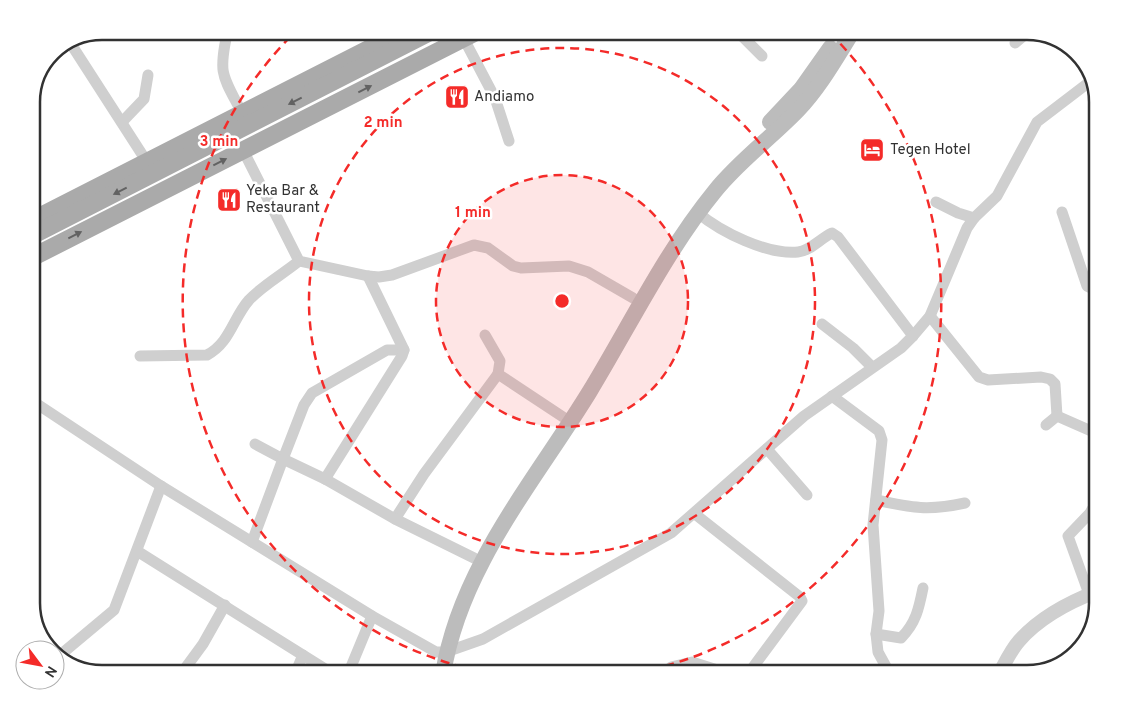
<svg xmlns="http://www.w3.org/2000/svg" width="1129" height="705" font-family="Overpass,sans-serif">
  <style>
    .lines { fill: none; stroke-linecap: round; stroke-linejoin: round }
    .minor { stroke: #cfcfcf; stroke-width: 11 }
    .tertiary { stroke: #cfcfcf; stroke-width: 14 }
    .secondary { stroke: #bcbcbc; stroke-width: 16 }
    .primary { stroke: #aaa; stroke-width: 18 }
    .oneway { fill: #626262 }
    .ring { fill: none; stroke: #f42b29; stroke-width: 2.5; stroke-dasharray: 9 6 }
    .labels { text-anchor: middle; dominant-baseline: central; stroke-width: 5; stroke-linejoin: round; paint-order: stroke }
    .poi-label { font-size: 15px; fill: #323232; stroke: #fff; text-anchor: start }
    .rim { fill: none; stroke: #323232; stroke-width: 2.5 }
    .centre { fill: #f42b29; stroke: #fff; stroke-width: 2.5 }
    .ring-label { font-size: 15px; text-anchor: middle; font-weight: bold; fill: #f42b29; stroke: #fff; stroke-width: 5; stroke-linejoin: round; paint-order: stroke }
  </style>
  <rect width="100%" height="100%" fill="#fff"/>
  <g class="lines">
    <g class="minor">
      <path d="M 737,31 L 762,56"/>
      <path d="M 931,31 L 932,33"/>
      <path d="M 227,34 C 218,75 223,76 242,113"/>
      <path d="M 464,39 L 495,98 L 509,141"/>
      <path d="M 1015,43 L 1028,32"/>
      <path d="M 71,44 L 147,162"/>
      <path d="M 122,122 L 144,99 L 148,75"/>
      <path d="M 243,150 L 299,261 L 368,276 L 379,277 L 392,275 L 474,245 L 488,248 L 513,266 L 521,268 L 569,266 L 588,272 L 633,298"/>
      <path d="M 936,202 L 958,213 L 974,218"/>
      <path d="M 1062,212 L 1087,286 L 1091,288 L 1098,286"/>
      <path d="M 698,213 C 721,232 767,255 798,252 C 810,251 821,238 832,233 L 838,237 L 913,336"/>
      <path d="M 930,316 L 979,377 L 988,380 L 1041,377 L 1050,379 L 1055,384 L 1057,416"/>
      <path d="M 822,324 L 853,348 L 872,367"/>
      <path d="M 485,335 L 500,361 L 498,374"/>
      <path d="M 140,356 L 207,355 C 230,343 233,318 249,300 C 263,285 283,274 299,261"/>
      <path d="M 832,396 L 879,431 L 882,440 L 873,525 L 879,611 L 876,634 L 878,652 L 890,674"/>
      <path d="M 31,400 L 161,486 L 372,616 L 436,652 L 446,652 L 483,639 L 671,533 L 804,416 L 901,348 L 913,336 L 930,316 L 967,228 L 974,218 L 997,196 L 1037,122 L 1092,80"/>
      <path d="M 1046,425 L 1057,416 L 1098,434"/>
      <path d="M 255,444 L 283,459 L 304,405 L 312,393 L 387,350 L 404,350"/>
      <path d="M 767,449 L 807,495"/>
      <path d="M 325,479 L 402,356 L 404,350 L 368,276"/>
      <path d="M 876,500 C 913,508 928,511 965,503"/>
      <path d="M 695,514 L 800,597 L 802,601 L 748,674"/>
      <path d="M 395,519 L 424,474 L 498,374 L 563,417"/>
      <path d="M 252,542 L 283,459 L 325,479 L 395,519 L 474,558"/>
      <path d="M 137,551 L 333,674"/>
      <path d="M 1089,594 L 1068,536 L 1090,513 L 1098,499"/>
      <path d="M 876,634 L 901,638 C 916,623 919,608 923,588"/>
      <path d="M 59,656 L 114,610 L 161,486"/>
      <path d="M 671,667 L 692,662 L 730,674"/>
      <path d="M 181,674 L 203,644 L 225,605"/>
      <path d="M 295,674 L 303,655"/>
      <path d="M 348,674 L 372,616"/>
    </g>
    <path class="tertiary" d="M 999,674 C 1005,663 1011,650 1019,641 C 1040,617 1069,602 1098,591"/>
    <g class="secondary">
      <path d="M 770,122 L 801,89 L 830,48"/>
      <path d="M 443,674 C 460,567 535,481 590,391 C 630,325 666,251 715,191 C 739,161 771,138 798,110 C 820,87 836,58 853,31"/>
    </g>
    <g class="primary">
      <path d="M 31,221 L 404,31"/>
      <path d="M 31,236 L 432,31"/>
      <path d="M 31,258 L 478,31"/>
    </g>
  </g>
  <defs><path id="oneway-solid" d="M-6-.8H1V-3.2L6.5 0L1 3.2V.8H-6Z" transform="scale(1.25)"/></defs>
  <g class="oneway">
    <use href="#oneway-solid" transform="translate(365 89) rotate(-27)"/>
    <use href="#oneway-solid" transform="translate(295 101) rotate(153)"/>
    <use href="#oneway-solid" transform="translate(220 162) rotate(-27)"/>
    <use href="#oneway-solid" transform="translate(120 191) rotate(153)"/>
    <use href="#oneway-solid" transform="translate(75 235) rotate(-27)"/>
  </g>
  <circle cx="562" cy="301" r="126" fill="#f42b29" fill-opacity=".12"/>
  <g class="ring">
    <circle cx="562" cy="301" r="126"/>
    <circle cx="562" cy="301" r="253"/>
    <path d="M493 674A379 379 0 0 1 294 33M830 33A379 379 0 0 1 631 674"/>
  </g>
  <defs>
    <symbol id="restaurant-square" viewBox="-11 -11 22 22"><rect x="-9" y="-9" width="18" height="18" rx="4" fill="#f42b29" stroke="#fff"/><path d="M-5-6h1v4h1v-4h1v4h1v-4h1v5L-1.5 .5V6h-2V.5L-5-1ZM5-6V6H3V1.5H1.5Q1.5-4 5-6Z" fill="#fff"/></symbol>
    <symbol id="hotel-square" viewBox="-11 -11 22 22"><rect x="-9" y="-9" width="18" height="18" rx="4" fill="#f42b29" stroke="#fff"/><path d="M-6-4.5h1.5V1H6V5H4.5V3h-9V5H-6ZM-4 0a1.8 1.8 0 1 1 3.6 0ZM.5 0V-2.5h3Q6-2.5 6 0Z" fill="#fff"/></symbol>
  </defs>
  <g fill-rule="evenodd">
    <use href="#restaurant-square" x="443" y="83" width="28" height="28"/>
    <use href="#hotel-square" x="858" y="136" width="28" height="28"/>
    <use href="#restaurant-square" x="215" y="186" width="28" height="28"/>
  </g>
  <g class="labels">
    <g class="poi-label">
      <text x="474" y="97">Andiamo</text>
      <text x="890" y="150">Tegen Hotel</text>
      <text x="246" y="191">Yeka Bar &amp;<tspan x="246" dy="17">Restaurant</tspan></text>
    </g>
  </g>
  <path d="M0 0H1129V705H0ZM102 40H1027A62 62 0 0 1 1089 102V603A62 62 0 0 1 1027 665H102A62 62 0 0 1 40 603V102A62 62 0 0 1 102 40Z" fill="#fff" fill-rule="evenodd"/>
  <path class="rim" d="M102 40H1027A62 62 0 0 1 1089 102V603A62 62 0 0 1 1027 665H102A62 62 0 0 1 40 603V102A62 62 0 0 1 102 40Z"/>
  <circle cx="562" cy="301" r="8" class="centre"/>
  <g class="ring-label">
    <text x="383" y="127">2 min</text>
    <text x="219" y="146">3 min</text>
    <text x="473" y="217">1 min</text>
  </g>
  <g transform="translate(40 665) rotate(122)"><circle r="24" fill="#ffffff" stroke="#adadad"/>
  <path d="M0-4L9 19L0 12L-9 19Z" fill="#f42b29"/>
  <text y="-8" font-size="14" font-weight="bold" text-anchor="middle" fill="#323232">N</text>
  </g>
</svg>
